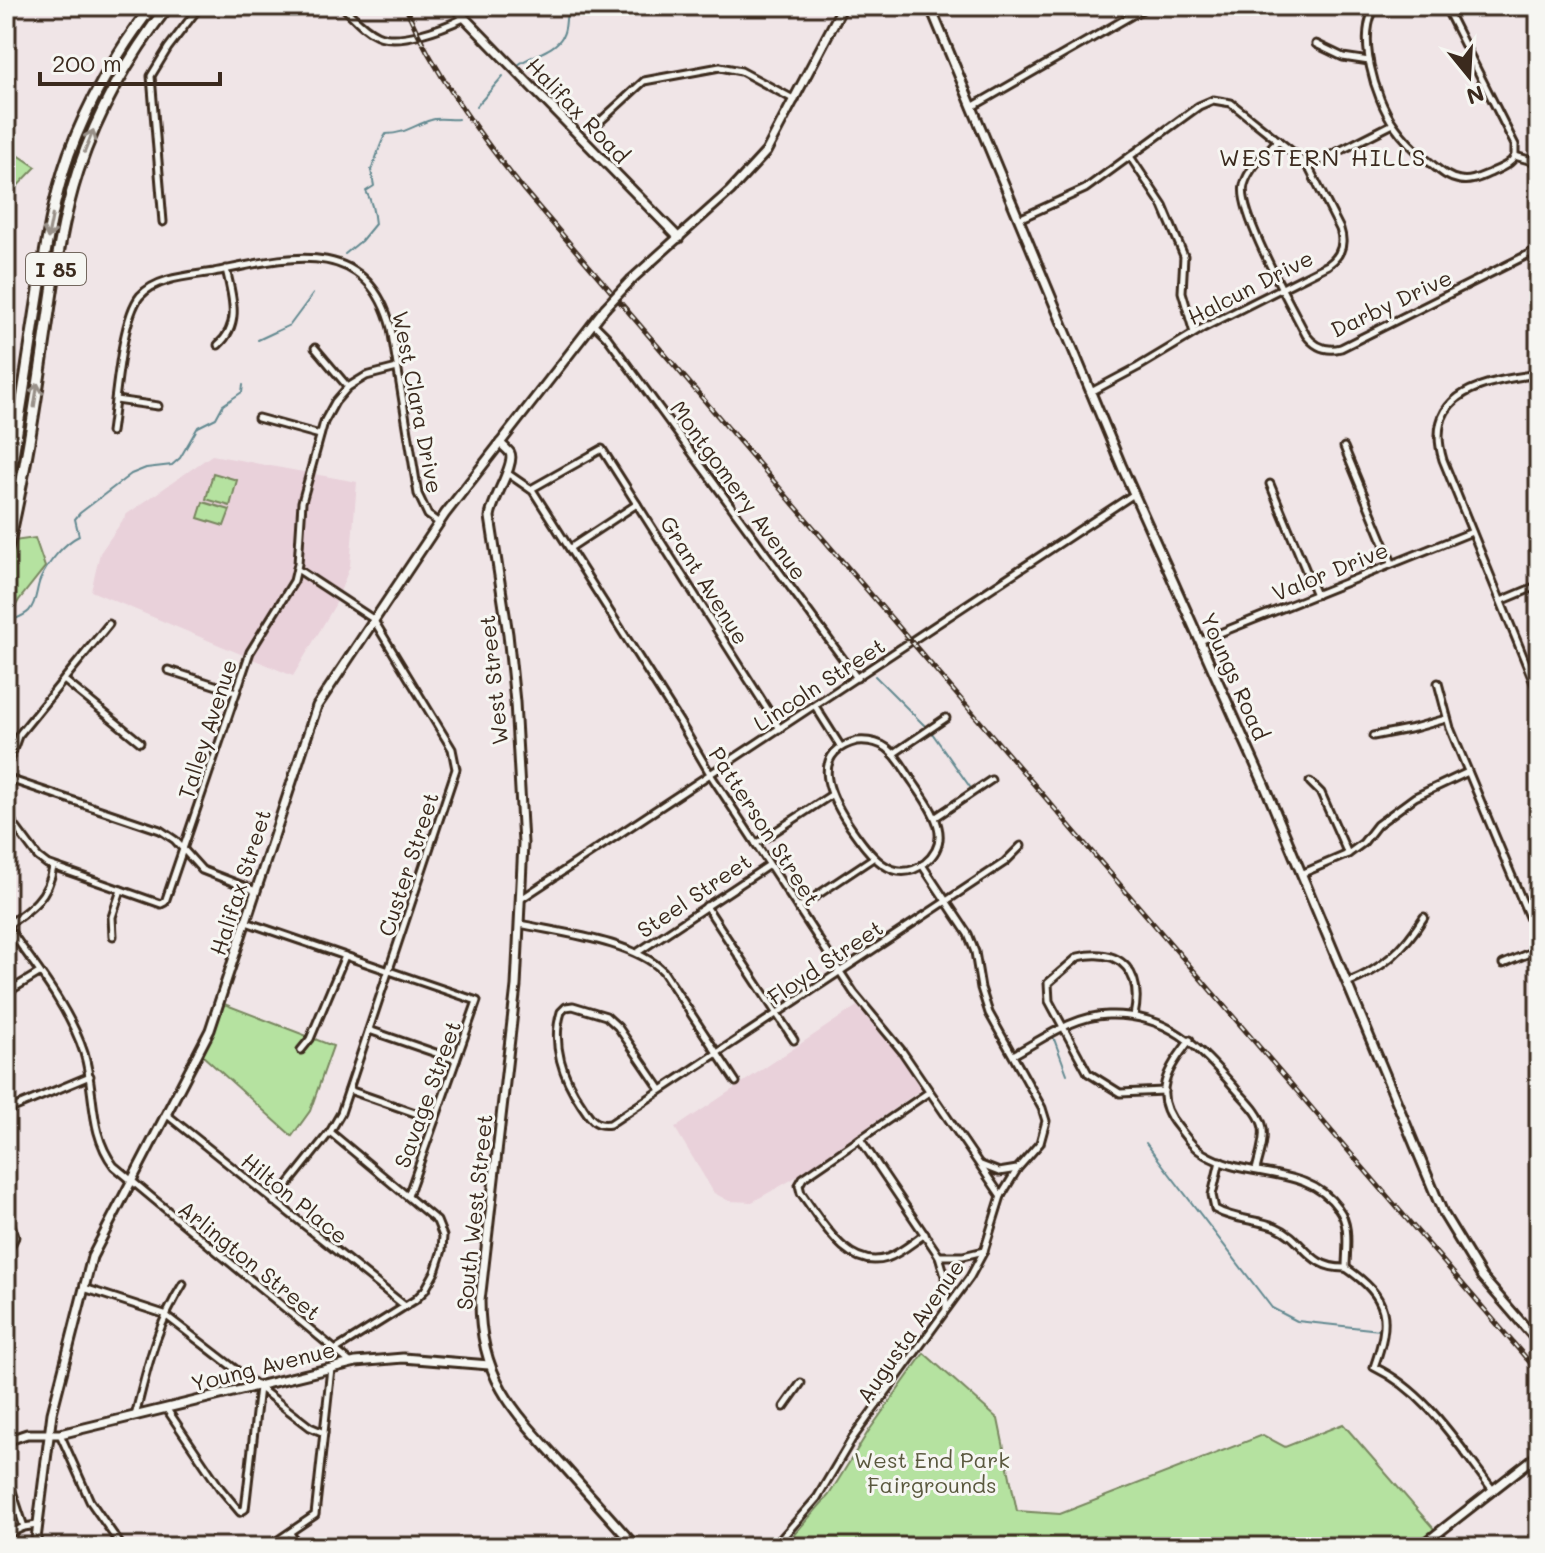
<svg xmlns="http://www.w3.org/2000/svg" width="1545" height="1553" font-family="Mali,sans-serif">
  <style>
    .built { fill: #e9d1da }
    .green { fill: #b5e2a0; stroke: #78865f; stroke-width: 2 }
    .lines { fill: none; stroke-linecap: round; stroke-linejoin: round }
    .stream { stroke: #628990; stroke-width: 2 }
    .street-casing { stroke: #3b2a1e; stroke-width: 11 }
    .secondary-casing { stroke: #3b2a1e; stroke-width: 13 }
    .highway-casing { stroke: #3b2a1e; stroke-width: 15 }
    .street { stroke: #f6f6f2; stroke-width: 5 }
    .secondary { stroke: #f6f6f2; stroke-width: 7 }
    .highway { stroke: #f6f6f2; stroke-width: 9 }
    .rail-casing { stroke: #3b2a1e; stroke-width: 5 }
    .rail { stroke: #f6f6f2; stroke-width: 2; stroke-dasharray: 6; stroke-linecap: butt }
    .secondary-bridge-casing { stroke: #3b2a1e; stroke-width: 13; stroke-linecap: butt }
    .secondary-bridge { stroke: #f6f6f2; stroke-width: 7 }
    .oneway { stroke: #989088 }
    .labels { text-anchor: middle; dominant-baseline: central; stroke-width: 6; stroke-linejoin: round; paint-order: stroke }
    .shield { fill: #f6f6f2; stroke: #73675e; stroke-width: 2 }
    .shield-label { font-size: 20px; font-weight: bold; fill: #3b2a1e }
    .street-label { font-size: 22px; fill: #3b2a1e; stroke: #f6f6f2 }
    .park-label { font-size: 22px; fill: #5a583e; stroke: #f6f6f2 }
    .neighbourhood-label { font-size: 24px; letter-spacing: 2px; fill: #3b2a1e; stroke: #f6f6f2 }
  </style>
  <rect width="100%" height="100%" fill="#f0e5e7"/>
  <filter id="ink" filterUnits="userSpaceOnUse"><feTurbulence type="fractalNoise" baseFrequency=".0125" numOctaves="2"/><feDisplacementMap in="SourceGraphic" scale="16" xChannelSelector="R" yChannelSelector="G"/><feConvolveMatrix kernelMatrix="1 2 1 2 8 2 1 2 1" color-interpolation-filters="sRGB"/></filter>
  <g filter="url(#ink)">
    <g class="built">
      <path d="M 212,455 L 357,482 L 350,566 L 335,605 L 293,676 L 91,591 L 100,553 L 127,514 Z"/>
      <path d="M 857,1006 L 896,1052 L 922,1089 L 793,1179 L 752,1202 L 729,1201 L 714,1193 L 675,1128 Z"/>
    </g>
    <g class="green">
      <path d="M 6,147 L 36,167 L 6,198 Z"/>
      <path d="M 213,473 L 237,480 L 230,506 L 206,499 Z"/>
      <path d="M 203,502 L 230,510 L 224,526 L 198,518 Z"/>
      <path d="M 35,538 L 45,567 L 19,600 L 6,623 L 6,542 Z"/>
      <path d="M 224,1004 L 333,1046 L 310,1111 L 292,1136 L 203,1056 Z"/>
      <path d="M 924,1353 L 998,1419 L 1017,1511 L 1060,1514 L 1263,1435 L 1285,1447 L 1343,1424 L 1435,1530 L 1414,1547 L 783,1547 L 829,1495 L 868,1432 Z"/>
    </g>
    <g class="lines">
      <g class="stream">
        <path d="M 518,65 C 531,55 554,51 562,37 C 568,27 564,16 569,6"/>
        <path d="M 476,107 L 503,76"/>
        <path d="M 345,254 L 361,241 L 375,224 C 374,212 372,202 366,191 L 374,186 L 371,170 C 377,159 379,144 386,134 C 405,134 414,125 431,120 C 438,117 450,120 458,119"/>
        <path d="M 258,340 L 290,325 L 313,294"/>
        <path d="M 6,623 C 14,619 23,617 29,611 C 37,602 36,590 40,580 C 47,564 64,543 79,536 L 75,519 L 80,513 L 131,474 L 146,468 L 172,465 L 180,458 L 198,427 L 216,418 L 223,405 L 242,392 L 243,385"/>
        <path d="M 875,676 L 925,726"/>
        <path d="M 932,733 L 970,787"/>
        <path d="M 1054,1039 L 1067,1074"/>
        <path d="M 1146,1143 L 1272,1308 L 1297,1321 L 1380,1330"/>
      </g>
      <defs>
        <g id="street">
          <path d="M 342,6 C 353,16 363,29 377,35 C 399,45 443,28 464,18"/>
          <path d="M 1376,6 C 1356,36 1375,98 1394,125 C 1403,138 1416,151 1428,161 C 1438,169 1447,178 1460,180 C 1471,182 1480,177 1490,173 C 1500,168 1510,165 1515,156"/>
          <path d="M 1445,6 L 1515,145 L 1515,156"/>
          <path d="M 1316,44 L 1343,57 L 1369,61"/>
          <path d="M 972,107 L 1148,6"/>
          <path d="M 595,126 L 644,81 L 720,67 L 741,71 L 795,100"/>
          <path d="M 1278,140 C 1266,153 1249,167 1244,185 C 1237,211 1292,307 1306,335 C 1315,347 1326,352 1341,348 L 1539,249"/>
          <path d="M 1515,156 L 1539,163"/>
          <path d="M 1131,158 L 1163,206 L 1184,256 L 1182,292 L 1194,333"/>
          <path d="M 1308,167 L 1393,124"/>
          <path d="M 1019,219 L 1085,189 L 1199,106 L 1213,100 L 1231,103 L 1295,154 L 1310,170 L 1340,229 C 1345,244 1341,256 1328,265 L 1203,328 L 1138,367 L 1091,392"/>
          <path d="M 163,222 L 151,76 L 168,48 L 200,6"/>
          <path d="M 593,323 L 607,337 L 857,678"/>
          <path d="M 218,345 C 242,324 232,296 226,269"/>
          <path d="M 315,348 L 348,387"/>
          <path d="M 1539,374 C 1488,381 1422,390 1443,460 L 1539,695"/>
          <path d="M 116,400 L 158,406"/>
          <path d="M 258,418 L 320,435"/>
          <path d="M 111,432 C 116,400 121,319 140,296 C 157,277 190,276 214,272 C 284,258 366,233 391,328 L 418,494 L 428,515 L 439,523"/>
          <path d="M 1344,447 L 1392,563"/>
          <path d="M 507,473 L 533,491 L 681,724 L 712,777 L 854,993 L 902,1051 L 1001,1196"/>
          <path d="M 1270,484 L 1316,595"/>
          <path d="M 531,489 L 602,449 L 780,729"/>
          <path d="M 570,548 L 637,504"/>
          <path d="M 1501,601 L 1539,585"/>
          <path d="M 1200,641 L 1472,532"/>
          <path d="M 168,670 L 236,692"/>
          <path d="M 64,680 L 140,742"/>
          <path d="M 1438,683 L 1450,728 L 1539,941"/>
          <path d="M 815,706 L 841,747"/>
          <path d="M 1373,736 L 1414,728 L 1446,719"/>
          <path d="M 857,741 C 868,740 878,742 887,748 C 898,756 905,771 913,782 C 929,806 956,838 925,863 C 891,889 866,849 849,825 C 830,796 808,753 857,741 Z"/>
          <path d="M 893,754 L 946,718"/>
          <path d="M 6,769 L 18,736 L 109,624"/>
          <path d="M 6,778 L 160,830 L 175,840 L 202,870 L 256,891"/>
          <path d="M 1310,782 L 1321,793 L 1348,854"/>
          <path d="M 6,814 L 38,857 L 47,864 L 161,904 L 165,902 L 250,652 L 294,581 L 298,564 L 302,502 L 324,422 L 335,402 L 348,387 L 366,376 L 397,368"/>
          <path d="M 936,817 L 991,780"/>
          <path d="M 756,844 L 831,795"/>
          <path d="M 1301,874 L 1348,854 L 1363,843 L 1377,825 L 1415,797 L 1468,772"/>
          <path d="M 521,899 L 1134,494"/>
          <path d="M 706,906 L 794,1040"/>
          <path d="M 798,908 L 873,858"/>
          <path d="M 246,922 L 477,1001 L 408,1196"/>
          <path d="M 520,924 C 561,933 634,941 663,971 L 736,1082"/>
          <path d="M 6,925 C 34,964 69,1007 84,1053 C 96,1092 88,1132 114,1166 L 351,1363"/>
          <path d="M 6,926 C 30,910 49,897 53,867"/>
          <path d="M 113,936 L 112,917 L 121,890"/>
          <path d="M 638,952 L 769,865"/>
          <path d="M 1503,964 L 1539,949"/>
          <path d="M 1347,983 C 1383,969 1404,949 1424,917"/>
          <path d="M 6,993 L 39,973"/>
          <path d="M 1134,1016 C 1143,974 1123,947 1078,957 L 1048,983 L 1049,1001 L 1088,1073 L 1120,1093 L 1164,1091"/>
          <path d="M 369,1030 L 456,1060"/>
          <path d="M 1190,1040 C 1168,1069 1150,1094 1178,1127 C 1186,1137 1193,1148 1204,1154 C 1246,1180 1307,1164 1338,1208 C 1351,1225 1346,1248 1346,1268"/>
          <path d="M 301,1050 L 310,1039 L 345,956"/>
          <path d="M 1013,1055 C 1043,1039 1073,1016 1108,1015 C 1168,1013 1198,1046 1235,1088 C 1244,1099 1260,1112 1263,1128 C 1265,1142 1259,1156 1256,1170"/>
          <path d="M 349,1090 L 435,1120"/>
          <path d="M 661,1090 L 618,1027 L 606,1016 L 573,1006 L 566,1007 L 561,1012 C 551,1044 563,1078 581,1104 C 589,1116 594,1127 610,1124 L 1005,862 L 1021,846"/>
          <path d="M 6,1111 L 90,1076"/>
          <path d="M 166,1114 L 405,1306"/>
          <path d="M 330,1132 L 437,1221 L 443,1236 L 442,1250 L 435,1272 L 425,1290 L 415,1300 L 335,1350"/>
          <path d="M 860,1139 L 939,1256 L 945,1276 L 946,1309"/>
          <path d="M 1538,1149 L 1539,1151"/>
          <path d="M 1220,1161 L 1212,1195 L 1215,1209 C 1233,1220 1257,1219 1276,1227 C 1305,1239 1307,1269 1346,1268"/>
          <path d="M 981,1165 L 999,1172 L 1017,1169"/>
          <path d="M 274,1202 L 330,1132 L 341,1113 L 456,769 L 452,749 L 373,619 L 297,569"/>
          <path d="M 6,1209 L 15,1237 L 11,1245 L 6,1248"/>
          <path d="M 925,1234 C 913,1242 901,1253 887,1258 C 847,1271 821,1220 801,1193 L 799,1185 L 803,1178 L 929,1092"/>
          <path d="M 939,1256 L 963,1256 L 984,1251"/>
          <path d="M 1346,1268 C 1390,1298 1391,1319 1374,1367 C 1427,1392 1458,1445 1493,1490"/>
          <path d="M 84,1288 L 164,1314 L 310,1427 L 324,1433"/>
          <path d="M 784,1407 L 801,1383"/>
          <path d="M 166,1408 L 220,1488 L 240,1512 L 245,1509 L 246,1501 L 259,1387"/>
          <path d="M 135,1416 C 148,1366 155,1329 183,1284"/>
          <path d="M 60,1434 L 90,1501 L 122,1547"/>
          <path d="M 6,1473 L 24,1527"/>
          <path d="M 290,1533 L 299,1547"/>
          <path d="M 6,1535 L 24,1527 L 37,1525"/>
          <path d="M 268,1547 L 315,1515 L 331,1368"/>
          <path d="M 774,1547 L 817,1498 L 852,1439 L 970,1277 L 984,1251 L 1001,1196 L 1018,1168 L 1040,1143 L 1046,1121 L 1042,1108 L 989,1013 L 981,988 L 975,952 L 968,934 L 922,865"/>
          <path d="M 1528,1547 L 1539,1537"/>
        </g>
        <g id="secondary">
          <path d="M 453,6 L 679,238"/>
          <path d="M 930,6 L 1122,467 L 1264,784 L 1443,1213 L 1482,1277 L 1539,1343"/>
          <path d="M 632,279 L 730,191 L 766,152 L 843,6"/>
          <path d="M 500,443 C 502,445 509,451 510,453 C 516,464 491,501 490,517 L 508,634 L 515,702 L 523,843 L 516,986 L 480,1301 C 480,1377 513,1411 561,1463 C 586,1491 611,1519 636,1547"/>
          <path d="M 6,1441 L 27,1434 L 60,1434 L 356,1362 L 403,1358 L 489,1365"/>
          <path d="M 35,1547 L 52,1413 L 92,1257 L 210,1030 L 317,706 L 445,514 L 605,308"/>
          <path d="M 1420,1547 L 1539,1454"/>
        </g>
        <g id="highway">
          <path d="M 6,495 C 18,431 27,367 37,303 C 45,253 52,202 69,154 C 89,100 117,52 152,6"/>
          <path d="M 6,554 C 24,481 35,407 46,332 C 54,278 61,223 78,171 C 98,111 129,56 168,6"/>
        </g>
      </defs>
      <use href="#street" class="street-casing"/>
      <use href="#secondary" class="secondary-casing"/>
      <use href="#highway" class="highway-casing"/>
      <use href="#street" class="street"/>
      <use href="#secondary" class="secondary"/>
      <use href="#highway" class="highway"/>
      <defs>
        <path id="rail" d="M 405,6 C 434,73 478,133 523,189 L 1539,1373"/>
      </defs>
      <use href="#rail" class="rail-casing"/>
      <use href="#rail" class="rail"/>
      <defs>
        <path id="secondary-bridge" d="M 605,308 L 632,279"/>
      </defs>
      <use href="#secondary-bridge" class="secondary-bridge-casing"/>
      <use href="#secondary-bridge" class="secondary-bridge"/>
    </g>
    <defs><path id="oneway-shaft" d="M-6 0H5M1.5-3L5.5 0L1.5 3" fill="none" stroke-width="1.6" stroke-linecap="round" stroke-linejoin="round" transform="scale(2)"/></defs>
    <g class="oneway">
      <use href="#oneway-shaft" transform="translate(89 141) rotate(-68)"/>
      <use href="#oneway-shaft" transform="translate(50 227) rotate(101)"/>
      <use href="#oneway-shaft" transform="translate(36 395) rotate(-81)"/>
    </g>
  </g>
  <g class="labels">
    <rect class="shield" x="26" y="253" width="60" height="32" rx="6"/>
    <g class="shield-label">
      <text x="56" y="269">I 85</text>
    </g>
    <g class="street-label">
      <text transform="translate(578 110) rotate(46)">Halifax Road</text>
      <text transform="translate(1250 287) rotate(-27)">Halcun Drive</text>
      <text transform="translate(1391 303) rotate(-25)">Darby Drive</text>
      <text transform="translate(418 402) rotate(79)">West Clara Drive</text>
      <text transform="translate(739 490) rotate(54)">Montgomery Avenue</text>
      <text transform="translate(1330 571) rotate(-22)">Valor Drive</text>
      <text transform="translate(705 580) rotate(58)">Grant Avenue</text>
      <text transform="translate(1235 676) rotate(66)">Youngs Road</text>
      <text transform="translate(493 680) rotate(-96)">West Street</text>
      <text transform="translate(819 684) rotate(-33)">Lincoln Street</text>
      <text transform="translate(207 729) rotate(-72)">Talley Avenue</text>
      <text transform="translate(765 826) rotate(57)">Patterson Street</text>
      <text transform="translate(408 864) rotate(-72)">Custer Street</text>
      <text transform="translate(240 882) rotate(-72)">Halifax Street</text>
      <text transform="translate(694 895) rotate(-34)">Steel Street</text>
      <text transform="translate(825 962) rotate(-34)">Floyd Street</text>
      <text transform="translate(427 1094) rotate(-70)">Savage Street</text>
      <text transform="translate(295 1198) rotate(39)">Hilton Place</text>
      <text transform="translate(474 1212) rotate(-84)">South West Street</text>
      <text transform="translate(250 1260) rotate(39)">Arlington Street</text>
      <text transform="translate(910 1331) rotate(-55)">Augusta Avenue</text>
      <text transform="translate(263 1366) rotate(-14)">Young Avenue</text>
    </g>
    <g class="park-label">
      <text x="932" y="1459">West End Park<tspan x="932" dy="25">Fairgrounds</tspan></text>
    </g>
    <g class="neighbourhood-label">
      <text x="1323" y="156">WESTERN HILLS</text>
    </g>
  </g>
  <rect width="1545" height="1553" fill="none" stroke="#f6f6f2" stroke-width="32"/>
  <rect x="16" y="16" width="1513" height="1521" fill="none" stroke="#3b2a1e" stroke-width="3" filter="url(#ink)"/>
  <g transform="translate(1469 76) rotate(162)" stroke="#f6f6f2" stroke-width="6" paint-order="stroke">
  <path d="M0-6L14 30L0 20L-14 30Z" fill="#3b2a1e"/>
  <text y="-12" font-size="22" font-weight="bold" text-anchor="middle" fill="#3b2a1e">N</text>
  </g>
  <path d="M40 72v12h180v-12" fill="none" stroke="#3b2a1e" stroke-width="4"/>
  <text x="52" y="72" font-size="24" fill="#3b2a1e" stroke="#f6f6f2" stroke-width="6" paint-order="stroke">200 m</text>
</svg>
